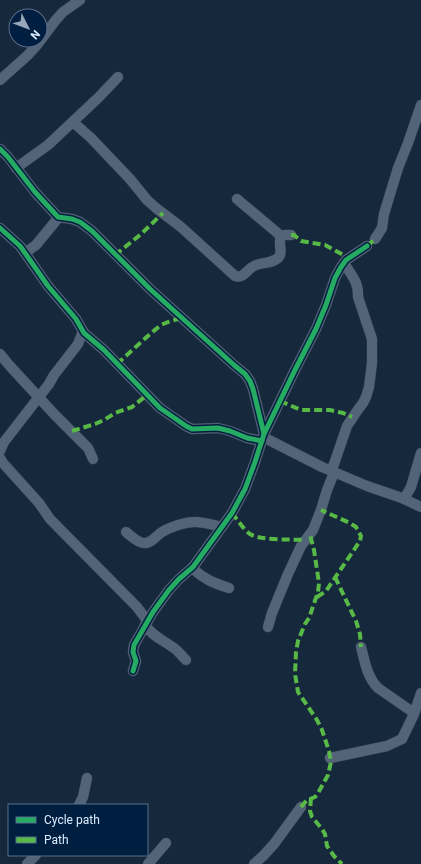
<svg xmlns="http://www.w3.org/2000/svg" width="421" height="864" font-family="Roboto,sans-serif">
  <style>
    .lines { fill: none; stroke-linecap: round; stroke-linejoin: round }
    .minor-casing { stroke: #364150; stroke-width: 11 }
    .minor { stroke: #546478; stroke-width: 10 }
    .quiet { stroke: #58b947; stroke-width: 4; stroke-dasharray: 8 4; stroke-linecap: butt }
    .cycleway-casing { stroke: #001e40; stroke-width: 8 }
    .cycleway { stroke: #26ab63; stroke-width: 5 }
  </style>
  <rect width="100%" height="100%" fill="#15283c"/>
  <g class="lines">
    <defs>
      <g id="minor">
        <path d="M 0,80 L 28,55 L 37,45 L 55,21 L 63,12 L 80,0"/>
        <path d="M 73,122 L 91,138 L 130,179 L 147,200 L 156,208 L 181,227 L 235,276 C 244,279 247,269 254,266 C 261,262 276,264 280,255 C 282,249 278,243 281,236 L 285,235 L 291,235"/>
        <path d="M 0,149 L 8,157 L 35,192 L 58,217 L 72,219 L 80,222 L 92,231 L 150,289 L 234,365 L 245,374 L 250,381 L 253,389 L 264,434"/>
        <path d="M 16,168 L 48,145 L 99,97 L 118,77"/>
        <path d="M 237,199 L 281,236"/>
        <path d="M 0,228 L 20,246 L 25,253 L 48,286 L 76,319 L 84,333 L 104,350 L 160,408 L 186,426 L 192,429 L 218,428 L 230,431 L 247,438 L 262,441"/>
        <path d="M 375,239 L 382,228 L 384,214 L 398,168 L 408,143 L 421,105"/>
        <path d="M 25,253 L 36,245 L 59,217"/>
        <path d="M 0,354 L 9,365 L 55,415 L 88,448 L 93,459"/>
        <path d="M 263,437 L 322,467 L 367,486 L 402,498 L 421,507"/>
        <path d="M 0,451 L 4,442 L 49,384 L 54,375 L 78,344 L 83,331"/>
        <path d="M 0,458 L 3,463 L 39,503 L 50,519 L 137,607 L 146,619 L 147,623"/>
        <path d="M 331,471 L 334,464 L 347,426 L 357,411 L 363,403 L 366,397 L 369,387 L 372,363 L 372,339 L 358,297 C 359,282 351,275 344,263"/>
        <path d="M 404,499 L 411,487 L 421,453"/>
        <path d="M 126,532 C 131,536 138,543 144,543 C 151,544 157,535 162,532 C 170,527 185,522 195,522 C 204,522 213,525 222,527"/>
        <path d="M 192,568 C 204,579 213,583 229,588"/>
        <path d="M 145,625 C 152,636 163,640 174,648 C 178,651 182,656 186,660"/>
        <path d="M 268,627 L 272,613 L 288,574 L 301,546 L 313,530 L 321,510 L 327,490 L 334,473"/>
        <path d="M 361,647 C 365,662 367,677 378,688 L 414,713"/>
        <path d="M 133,671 L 136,661 L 133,652 L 134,645 L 153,612 L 169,590 L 179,579 L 193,567 L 232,513 L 245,489 L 255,462 L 264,434 L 295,370 L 316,329 L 326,305 L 335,278 L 341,267 L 346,260 L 367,246"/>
        <path d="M 330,758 L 387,746 L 402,739 L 414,714 L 421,693"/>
        <path d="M 79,805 L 83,797 L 87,778"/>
        <path d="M 27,864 L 36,855"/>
        <path d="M 148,864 L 166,843"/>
        <path d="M 254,864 L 263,856 L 274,844 L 301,807"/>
      </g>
    </defs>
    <use href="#minor" class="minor-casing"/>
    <use href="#minor" class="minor"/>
    <g class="quiet">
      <path d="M 291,235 L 294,235 L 301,241 L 325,245 L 349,258"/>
      <path d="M 367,246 L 375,239"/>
      <path d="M 115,255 L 140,235 L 163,213"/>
      <path d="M 117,364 L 150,334 L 161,325 L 168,322 L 181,318"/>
      <path d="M 280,401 L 301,410 L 330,410 L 343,413 L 352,417"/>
      <path d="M 72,431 L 95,424 L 104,420 L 115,413 L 132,407 L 147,395"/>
      <path d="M 232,513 C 237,519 243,529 250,534 C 261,541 292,539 305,540"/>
      <path d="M 335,577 L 356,621 L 360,634 L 361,647"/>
      <path d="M 317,597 L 326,591 L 360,541 L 361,536 L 356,527 L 350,523 L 321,510"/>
      <path d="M 311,798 L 310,811 L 312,817 L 322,829 L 325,834 L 327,846 L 334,856 L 342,864"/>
      <path d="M 301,807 L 307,800 L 315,797 L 318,793 L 328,775 L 331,762 L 329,751 L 322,730 L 317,720 L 298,692 L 295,674 L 296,652 L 298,641 L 305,624 L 309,618 L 318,592 L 319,583 L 314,550 L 310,535"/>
    </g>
    <defs>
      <g id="cycleway">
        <path d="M 0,149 L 8,157 L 35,192 L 58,217 L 72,219 L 80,222 L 92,231 L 150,289 L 234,365 L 245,374 L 250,381 L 253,389 L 264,434"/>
        <path d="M 0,228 L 20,246 L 25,253 L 48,286 L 76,319 L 84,333 L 104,350 L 160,408 L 186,426 L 192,429 L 218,428 L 230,431 L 247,438 L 262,441"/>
        <path d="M 133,671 L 136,661 L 133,652 L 134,645 L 153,612 L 169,590 L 179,579 L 193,567 L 232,513 L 245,489 L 255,462 L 264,434 L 295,370 L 316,329 L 326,305 L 335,278 L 341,267 L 346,260 L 367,246"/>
      </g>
    </defs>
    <use href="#cycleway" class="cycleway-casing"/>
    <use href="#cycleway" class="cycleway"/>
  </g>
  <rect x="8" y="804" width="140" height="52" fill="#001e40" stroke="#58708c"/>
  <rect x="16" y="817" width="20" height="6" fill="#26ab63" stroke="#58708c"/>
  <text x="44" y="824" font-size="12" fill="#dcebfd">Cycle path</text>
  <rect x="16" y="837" width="20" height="6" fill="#58b947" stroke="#58708c"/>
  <text x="44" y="844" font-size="12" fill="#dcebfd">Path</text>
  <g transform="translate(28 28) rotate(132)"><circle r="19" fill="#001e40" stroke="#58708c"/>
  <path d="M0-3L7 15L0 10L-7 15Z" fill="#96a7b9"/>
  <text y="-6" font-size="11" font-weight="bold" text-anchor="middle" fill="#dcebfd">N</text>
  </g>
</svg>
